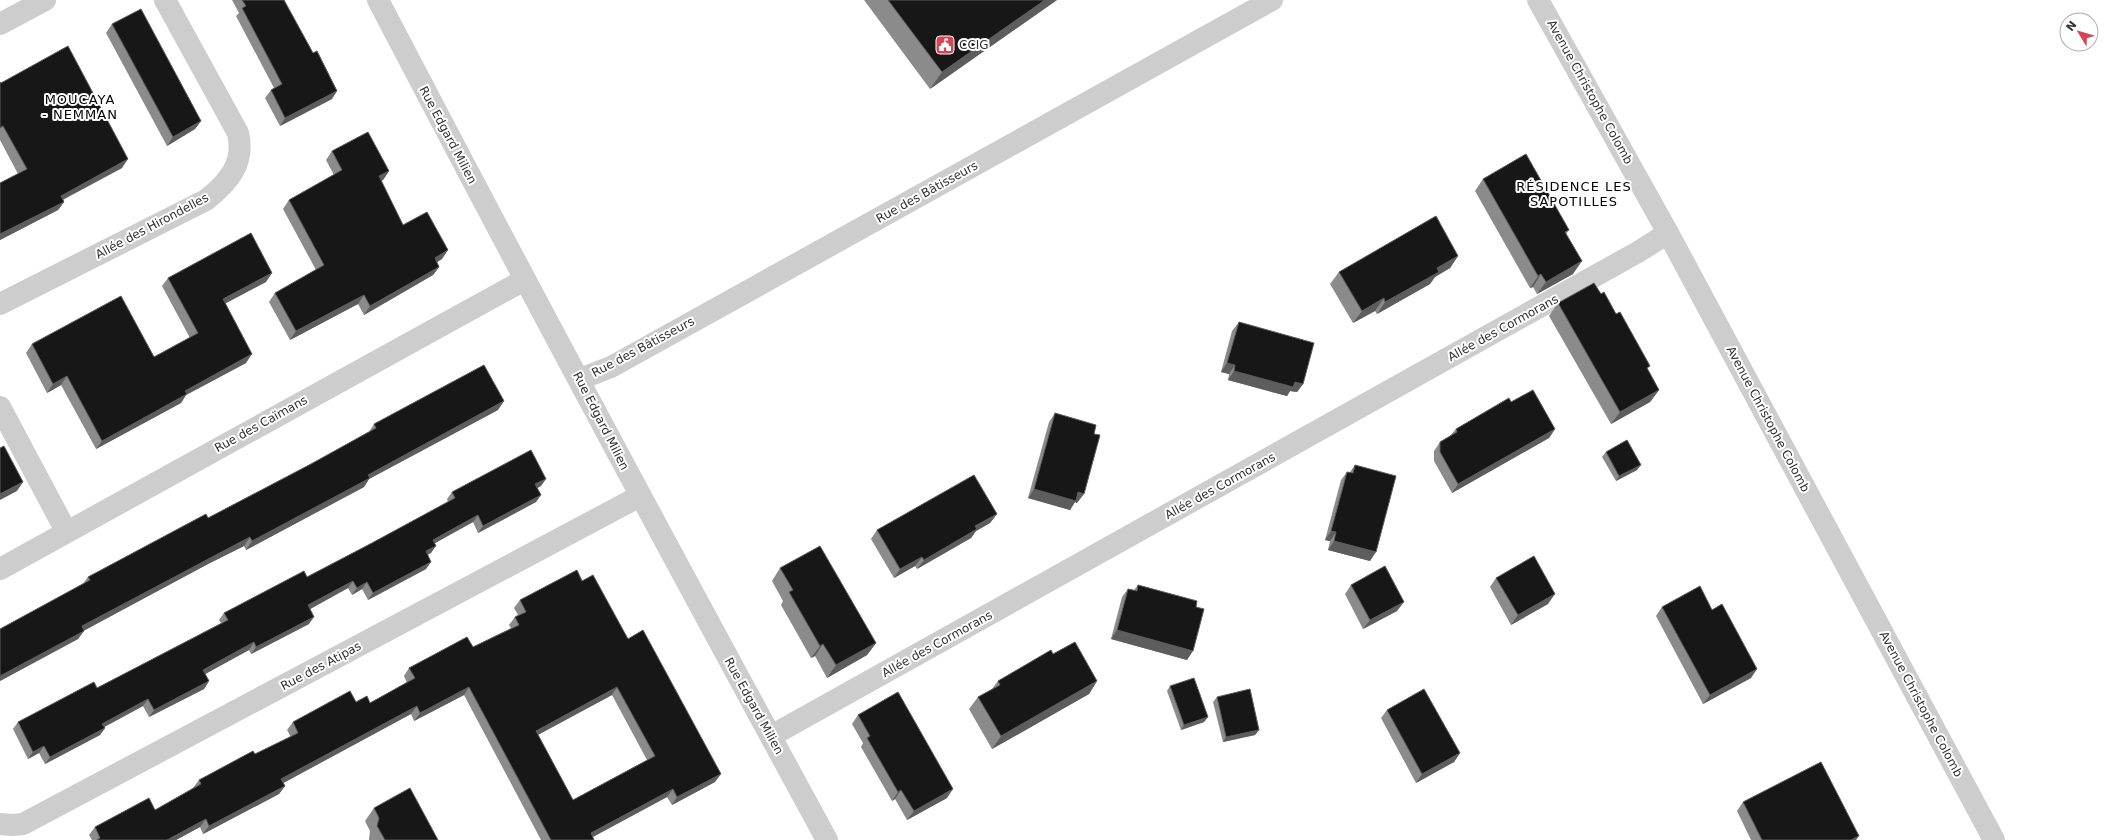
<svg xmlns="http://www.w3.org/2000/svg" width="2111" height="840" font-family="'DejaVu Sans',sans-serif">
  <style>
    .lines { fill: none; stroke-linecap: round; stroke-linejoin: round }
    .minor { stroke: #cdcdcd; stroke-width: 22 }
    .wall { fill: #8b8b8b; fill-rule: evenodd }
    .shaded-wall { fill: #5d5d5d }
    .building { fill: #171717; stroke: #5d5d5d; fill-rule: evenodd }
    .labels { text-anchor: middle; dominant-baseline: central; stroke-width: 4; stroke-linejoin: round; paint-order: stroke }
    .poi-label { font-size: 12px; fill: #303030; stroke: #fff; text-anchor: start }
    .street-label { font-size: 12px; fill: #303030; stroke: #fff }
    .neighbourhood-label { font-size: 13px; letter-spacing: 1px; fill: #000; stroke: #fff }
  </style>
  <rect width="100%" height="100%" fill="#fff"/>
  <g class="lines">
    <g class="minor">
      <path d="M 378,0 C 525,282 675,561 827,840"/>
      <path d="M 1538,0 L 1668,233 L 1994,840"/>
      <path d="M 0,24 L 45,0"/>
      <path d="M 0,304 L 206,200 C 229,182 245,163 238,133 L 165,0"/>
      <path d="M 580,379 L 611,367 L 1272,0"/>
      <path d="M 0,407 L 66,531"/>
      <path d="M 0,569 L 524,280"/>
      <path d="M 771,736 L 1638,252 L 1668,233"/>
      <path d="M 0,824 L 12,825 L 23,824 L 640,496"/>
    </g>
  </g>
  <g class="wall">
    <path d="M 232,0 L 284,0 L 332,99 L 280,126 L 265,98 L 271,90 L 274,88 L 236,16 L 239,13 Z"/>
    <path d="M 864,0 L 1057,0 L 930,89 Z"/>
    <path d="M 112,24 L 201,121 L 195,129 L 167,146 L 106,33 Z"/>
    <path d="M 0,82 L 1,83 L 122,168 L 63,200 L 64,202 L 58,210 L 0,240 L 0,183 L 18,174 L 0,140 Z"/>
    <path d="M 332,151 L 389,171 L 383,180 L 381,181 L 403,225 L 442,259 L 437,262 L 439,267 L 433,275 L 364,315 L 358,304 L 290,340 L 269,302 L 275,293 L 316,270 L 283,209 L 289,200 L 334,175 L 326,160 Z"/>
    <path d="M 1483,179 L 1569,230 L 1566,234 L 1573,274 L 1537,294 L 1533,287 L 1530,288 L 1475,191 Z"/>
    <path d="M 1458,256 L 1450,268 L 1435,277 L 1430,284 L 1377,314 L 1375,311 L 1353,323 L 1330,284 L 1339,272 Z"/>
    <path d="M 168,278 L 266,282 L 225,303 L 246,363 L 186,395 L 181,403 L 96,449 L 61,385 L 47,393 L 26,353 L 32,344 L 154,357 L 190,338 L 162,286 Z"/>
    <path d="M 1601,294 L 1648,370 L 1659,390 L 1650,402 L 1611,424 L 1549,316 L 1558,303 Z"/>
    <path d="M 1239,322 L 1303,384 L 1297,392 L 1290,391 L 1287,396 L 1228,380 L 1229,374 L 1221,372 L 1232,331 Z"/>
    <path d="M 1511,402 L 1555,429 L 1549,438 L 1452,493 L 1434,461 L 1434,451 L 1440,442 L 1450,436 L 1456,429 Z"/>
    <path d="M 498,410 L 369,479 L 364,487 L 276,534 L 246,550 L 244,546 L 208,564 L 84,630 L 78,639 L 0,681 L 0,629 L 82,585 L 88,577 L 208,518 L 311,464 L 369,432 L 374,424 Z"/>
    <path d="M 1055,413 L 1077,503 L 1075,502 L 1070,510 L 1028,498 L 1049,422 Z"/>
    <path d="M 1606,452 L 1637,470 L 1616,481 L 1602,457 Z"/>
    <path d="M 1355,465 L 1370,561 L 1328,550 L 1330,541 L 1325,540 L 1341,480 L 1347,472 L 1350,472 Z"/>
    <path d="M 541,486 L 537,488 L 541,495 L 536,502 L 478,533 L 473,522 L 435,543 L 431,553 L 427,555 L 426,569 L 368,600 L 362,589 L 352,595 L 348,588 L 310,609 L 309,624 L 251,654 L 249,650 L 205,674 L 209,681 L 204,689 L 149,717 L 143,706 L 104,727 L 105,728 L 100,735 L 45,764 L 39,753 L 28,759 L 13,729 L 18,722 L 97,688 L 221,623 L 219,620 L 224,613 L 307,577 L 372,543 L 448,502 L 447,499 L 452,492 Z"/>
    <path d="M 997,514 L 990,523 L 976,531 L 971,538 L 917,569 L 915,566 L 894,578 L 871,539 L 877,530 Z"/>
    <path d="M 780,568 L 876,643 L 867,655 L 827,678 L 815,656 L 811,658 L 781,605 L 783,601 L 772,581 Z"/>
    <path d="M 1496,578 L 1548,604 L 1511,625 L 1490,587 Z"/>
    <path d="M 582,581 L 628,639 L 715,782 L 672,805 L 667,797 L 593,837 L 594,840 L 541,840 L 464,695 L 414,721 L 411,714 L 283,783 L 285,786 L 279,794 L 203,834 L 200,827 L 176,840 L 92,840 L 89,835 L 95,827 L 155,810 L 193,788 L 199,780 L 255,754 L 291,737 L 287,730 L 293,722 L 356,702 L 370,703 L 407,683 L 404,676 L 409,668 L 473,647 L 511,628 L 509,625 L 515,617 L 518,615 L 514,608 L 520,600 ZM 612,695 L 647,760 L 573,800 L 538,735 Z"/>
    <path d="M 1138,585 L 1196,607 L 1187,660 L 1111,639 L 1122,597 L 1128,589 L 1134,590 Z"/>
    <path d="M 1351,585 L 1397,611 L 1363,629 L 1345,594 Z"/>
    <path d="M 1662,607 L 1751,678 L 1703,704 L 1656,616 Z"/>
    <path d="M 1053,654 L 1097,681 L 1089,694 L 992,749 L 969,709 L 978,697 L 992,689 L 998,681 Z"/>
    <path d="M 1170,686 L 1208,717 L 1204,722 L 1181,730 L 1167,691 Z"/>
    <path d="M 1217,697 L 1259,730 L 1255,735 L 1223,742 L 1213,702 Z"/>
    <path d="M 1387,710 L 1460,753 L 1454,762 L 1416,783 L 1381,718 Z"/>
    <path d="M 858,715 L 947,798 L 907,820 L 895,799 L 892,801 L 861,747 L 863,743 L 852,724 Z"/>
    <path d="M 1743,802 L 1856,840 L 1751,840 L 1737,811 Z"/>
    <path d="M 374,808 L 438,840 L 369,840 L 369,839 L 370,831 L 365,821 Z"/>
  </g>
  <g class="shaded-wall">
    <path d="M 1045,0 L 1057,0 L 930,89 L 942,72 Z"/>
    <path d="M 337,91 L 332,99 L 280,126 L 285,118 Z"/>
    <path d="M 201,121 L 195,129 L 167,146 L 173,137 Z"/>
    <path d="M 128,159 L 122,168 L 54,204 L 61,196 Z"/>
    <path d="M 389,171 L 383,180 L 373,185 L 379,176 Z"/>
    <path d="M 64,202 L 58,210 L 0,240 L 0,234 Z"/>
    <path d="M 448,250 L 442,259 L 429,267 L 435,258 Z"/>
    <path d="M 1458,256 L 1450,268 L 1435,277 L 1430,284 L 1377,314 L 1385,302 L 1437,268 Z"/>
    <path d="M 1582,261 L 1573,274 L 1537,294 L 1546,282 Z"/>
    <path d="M 439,267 L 433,275 L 364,315 L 370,306 Z"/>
    <path d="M 272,273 L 266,282 L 217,308 L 223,299 Z"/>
    <path d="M 1541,274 L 1533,287 L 1530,288 L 1538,276 Z"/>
    <path d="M 364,295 L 358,304 L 290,340 L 296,331 Z"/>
    <path d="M 1384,298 L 1375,311 L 1353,323 L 1362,311 Z"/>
    <path d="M 252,354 L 246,363 L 186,395 L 181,403 L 96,449 L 102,441 L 185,391 Z"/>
    <path d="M 1227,363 L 1235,365 L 1229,374 L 1221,372 Z"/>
    <path d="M 1234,371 L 1295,382 L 1303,384 L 1297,392 L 1290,391 L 1287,396 L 1228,380 Z"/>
    <path d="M 67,376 L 61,385 L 47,393 L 53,384 Z"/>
    <path d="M 1659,390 L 1650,402 L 1611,424 L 1620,412 Z"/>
    <path d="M 504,401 L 498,410 L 369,479 L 364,487 L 246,550 L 252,541 L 368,475 Z"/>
    <path d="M 1555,429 L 1549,438 L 1452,493 L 1458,484 Z"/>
    <path d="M 1641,465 L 1637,470 L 1616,481 L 1619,476 Z"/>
    <path d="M 546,479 L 541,486 L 530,492 L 535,484 Z"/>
    <path d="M 23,482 L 17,491 L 0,500 L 0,494 Z"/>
    <path d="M 1034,489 L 1078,492 L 1084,494 L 1077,503 L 1075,502 L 1070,510 L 1028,498 Z"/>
    <path d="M 541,495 L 536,502 L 478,533 L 483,526 Z"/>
    <path d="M 997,514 L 990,523 L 976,531 L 971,538 L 917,569 L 924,560 L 975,526 Z"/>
    <path d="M 478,515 L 473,522 L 428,547 L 433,540 Z"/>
    <path d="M 1331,531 L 1336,532 L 1330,541 L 1325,540 Z"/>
    <path d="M 250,537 L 244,546 L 208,564 L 76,635 L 82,626 L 214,556 Z"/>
    <path d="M 1334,541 L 1376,552 L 1370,561 L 1328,550 Z"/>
    <path d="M 436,546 L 431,553 L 421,558 L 426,551 Z"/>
    <path d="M 922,557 L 915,566 L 894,578 L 900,569 Z"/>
    <path d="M 431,562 L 426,569 L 368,600 L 373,593 Z"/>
    <path d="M 353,581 L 348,588 L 303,613 L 308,605 Z"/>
    <path d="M 367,582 L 362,589 L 352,595 L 357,588 Z"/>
    <path d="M 1555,594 L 1548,604 L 1511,625 L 1518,615 Z"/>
    <path d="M 1404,602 L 1397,611 L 1363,629 L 1370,620 Z"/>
    <path d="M 314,617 L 309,624 L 251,654 L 256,647 Z"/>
    <path d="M 1117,630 L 1193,651 L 1187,660 L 1111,639 Z"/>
    <path d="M 84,631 L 78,639 L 0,681 L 0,676 Z"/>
    <path d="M 254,642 L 249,650 L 198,678 L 203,670 Z"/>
    <path d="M 876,643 L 867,655 L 827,678 L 836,665 Z"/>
    <path d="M 823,644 L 815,656 L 811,658 L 820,646 Z"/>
    <path d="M 1757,669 L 1751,678 L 1703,704 L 1710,695 Z"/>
    <path d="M 209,681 L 204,689 L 149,717 L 154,710 Z"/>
    <path d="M 1097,681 L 1089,694 L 992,749 L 1001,736 Z"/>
    <path d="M 469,687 L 464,695 L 414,721 L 420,713 Z"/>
    <path d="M 617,687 L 612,695 L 530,739 L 536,731 Z"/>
    <path d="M 148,699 L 143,706 L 97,731 L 102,724 Z"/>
    <path d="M 417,706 L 411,714 L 276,787 L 281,779 Z"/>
    <path d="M 1208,717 L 1204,722 L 1181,730 L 1184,725 Z"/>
    <path d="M 105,728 L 100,735 L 45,764 L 50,757 Z"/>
    <path d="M 1259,730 L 1255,735 L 1223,742 L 1226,737 Z"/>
    <path d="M 44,746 L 39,753 L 28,759 L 33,752 Z"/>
    <path d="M 1460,753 L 1454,762 L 1416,783 L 1422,774 Z"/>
    <path d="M 721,774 L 715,782 L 672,805 L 677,797 Z"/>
    <path d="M 285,786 L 279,794 L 203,834 L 209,826 Z"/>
    <path d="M 673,789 L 667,797 L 587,840 L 591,833 Z"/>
    <path d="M 953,789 L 947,798 L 907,820 L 914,811 Z"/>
    <path d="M 901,790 L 895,799 L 892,801 L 898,792 Z"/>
    <path d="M 206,819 L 200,827 L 176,840 L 167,840 Z"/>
    <path d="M 1859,836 L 1856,840 L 1851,840 Z"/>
  </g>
  <g class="building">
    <path d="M 242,0 L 284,0 L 313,53 L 317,51 L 337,91 L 285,118 L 271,90 L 282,84 L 242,8 L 246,6 Z"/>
    <path d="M 888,0 L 1045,0 L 942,72 Z"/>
    <path d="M 141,9 L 201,121 L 173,137 L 112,24 Z"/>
    <path d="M 68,46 L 128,159 L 61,196 L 64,202 L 0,234 L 0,183 L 27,169 L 3,126 L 0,128 L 0,82 L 1,83 Z"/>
    <path d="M 368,132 L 389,171 L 379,176 L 403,225 L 427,212 L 448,250 L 435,258 L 439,267 L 370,306 L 364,295 L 296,331 L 275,293 L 324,265 L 289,200 L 342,170 L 332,151 Z"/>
    <path d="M 1526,154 L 1569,230 L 1565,232 L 1582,261 L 1546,282 L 1541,274 L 1538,276 L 1483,179 Z"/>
    <path d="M 1436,216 L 1458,256 L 1437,268 L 1439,272 L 1385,302 L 1384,298 L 1362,311 L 1339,272 Z"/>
    <path d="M 251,233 L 272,273 L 223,299 L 252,354 L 185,391 L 187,394 L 102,441 L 67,376 L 53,384 L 32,344 L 121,296 L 154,357 L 198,333 L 168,278 Z"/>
    <path d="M 1594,283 L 1601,294 L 1604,292 L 1616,314 L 1620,312 L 1650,366 L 1647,368 L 1659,390 L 1620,412 L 1558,303 Z"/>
    <path d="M 1239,322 L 1314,343 L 1303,384 L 1295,382 L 1293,387 L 1234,371 L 1235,365 L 1227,363 Z"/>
    <path d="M 484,365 L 504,401 L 368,475 L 370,478 L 282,525 L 252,541 L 250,537 L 214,556 L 82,626 L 84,631 L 0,676 L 0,629 L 90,580 L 88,577 L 206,514 L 208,518 L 311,464 L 376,428 L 374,424 Z"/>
    <path d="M 1533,390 L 1555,429 L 1458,484 L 1440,452 L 1440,442 L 1457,432 L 1456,429 L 1509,398 L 1511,402 Z"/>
    <path d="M 1055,413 L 1096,425 L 1094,434 L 1100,435 L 1084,494 L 1078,492 L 1076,501 L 1034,489 Z"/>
    <path d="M 1627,440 L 1641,465 L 1619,476 L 1606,452 Z"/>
    <path d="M 4,446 L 23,482 L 0,494 L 0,448 Z"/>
    <path d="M 531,450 L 546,479 L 535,484 L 541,495 L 483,526 L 478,515 L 433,540 L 436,546 L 426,551 L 431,562 L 373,593 L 367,582 L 357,588 L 353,581 L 308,605 L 314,617 L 256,647 L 254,642 L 203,670 L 209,681 L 154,710 L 148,699 L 102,724 L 105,728 L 50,757 L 44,746 L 33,752 L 18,722 L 94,682 L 97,688 L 228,620 L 224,613 L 304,571 L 307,577 L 372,543 L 455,498 L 452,492 Z"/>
    <path d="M 1355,465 L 1396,476 L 1376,552 L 1334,541 L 1336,532 L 1331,531 L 1347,472 L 1353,473 Z"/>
    <path d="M 974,475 L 997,514 L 975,526 L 977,529 L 924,560 L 922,557 L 900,569 L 877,530 Z"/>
    <path d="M 820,546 L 876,643 L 836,665 L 823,644 L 820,646 L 789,592 L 793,590 L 780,568 Z"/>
    <path d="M 1534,556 L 1555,594 L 1518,615 L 1496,578 Z"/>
    <path d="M 1385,566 L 1404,602 L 1370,620 L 1351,585 Z"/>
    <path d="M 577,570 L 582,581 L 593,575 L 628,639 L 643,630 L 721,774 L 677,797 L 673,789 L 591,833 L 594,840 L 551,840 L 469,687 L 420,713 L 417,706 L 281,779 L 285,786 L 209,826 L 206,819 L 167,840 L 97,840 L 100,838 L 95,827 L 149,798 L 155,810 L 201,784 L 199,780 L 253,751 L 255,754 L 298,733 L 293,722 L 350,691 L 356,702 L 367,696 L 370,703 L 415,678 L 409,668 L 467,637 L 473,647 L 519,625 L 515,617 L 526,612 L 520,600 ZM 617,687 L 655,756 L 573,800 L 536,731 Z"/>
    <path d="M 1138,585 L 1197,601 L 1196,607 L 1204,609 L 1193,651 L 1117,630 L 1128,589 L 1137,591 Z"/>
    <path d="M 1700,586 L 1712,610 L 1722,604 L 1757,669 L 1710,695 L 1662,607 Z"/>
    <path d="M 1075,642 L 1097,681 L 1001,736 L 978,697 L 1000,685 L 998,681 L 1051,650 L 1053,654 Z"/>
    <path d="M 1194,678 L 1208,717 L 1184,725 L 1170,686 Z"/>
    <path d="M 1250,689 L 1259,730 L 1226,737 L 1217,697 Z"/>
    <path d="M 1424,689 L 1460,753 L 1422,774 L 1387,710 Z"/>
    <path d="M 898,692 L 953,789 L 914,811 L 901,790 L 898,792 L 867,738 L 870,736 L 858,715 Z"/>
    <path d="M 1821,762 L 1859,836 L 1851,840 L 1762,840 L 1743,802 Z"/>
    <path d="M 410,788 L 438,840 L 385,840 L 377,826 L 379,818 L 374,808 Z"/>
  </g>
  <defs>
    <symbol id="civic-square" viewBox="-11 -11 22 22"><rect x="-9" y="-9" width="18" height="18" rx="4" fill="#d64452" stroke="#fff"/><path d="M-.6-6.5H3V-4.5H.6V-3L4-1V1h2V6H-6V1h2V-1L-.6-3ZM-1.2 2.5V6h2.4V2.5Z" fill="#fff"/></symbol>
  </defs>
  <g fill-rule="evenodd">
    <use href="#civic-square" x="934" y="34" width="22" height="22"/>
  </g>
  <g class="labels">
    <g class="poi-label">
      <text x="959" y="45">CCIG</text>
    </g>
    <g class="street-label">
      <text transform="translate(1590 92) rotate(61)">Avenue Christophe Colomb</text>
      <text transform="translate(448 135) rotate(62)">Rue Edgard Milien</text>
      <text transform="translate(927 192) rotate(-29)">Rue des Bâtisseurs</text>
      <text transform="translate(152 226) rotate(-28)">Allée des Hirondelles</text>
      <text transform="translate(1503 328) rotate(-29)">Allée des Cormorans</text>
      <text transform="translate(643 347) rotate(-28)">Rue des Bâtisseurs</text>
      <text transform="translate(1768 419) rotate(62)">Avenue Christophe Colomb</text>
      <text transform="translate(601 421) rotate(63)">Rue Edgard Milien</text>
      <text transform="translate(261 424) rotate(-29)">Rue des Caïmans</text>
      <text transform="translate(1220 486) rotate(-29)">Allée des Cormorans</text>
      <text transform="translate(937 644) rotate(-29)">Allée des Cormorans</text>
      <text transform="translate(321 666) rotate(-28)">Rue des Atipas</text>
      <text transform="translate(1921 704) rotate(62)">Avenue Christophe Colomb</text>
      <text transform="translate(754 706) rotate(61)">Rue Edgard Milien</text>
    </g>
    <g class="neighbourhood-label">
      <text x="80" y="99">MOUCAYA<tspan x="80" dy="15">- NEMMAN</tspan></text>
      <text x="1574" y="186">RÉSIDENCE LES<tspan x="1574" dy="15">SAPOTILLES</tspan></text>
    </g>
  </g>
  <g transform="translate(2079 32) rotate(308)"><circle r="19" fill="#ffffff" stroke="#acacac"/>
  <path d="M0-3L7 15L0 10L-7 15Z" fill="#d64452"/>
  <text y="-6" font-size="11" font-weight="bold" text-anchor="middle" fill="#303030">N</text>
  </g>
</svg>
